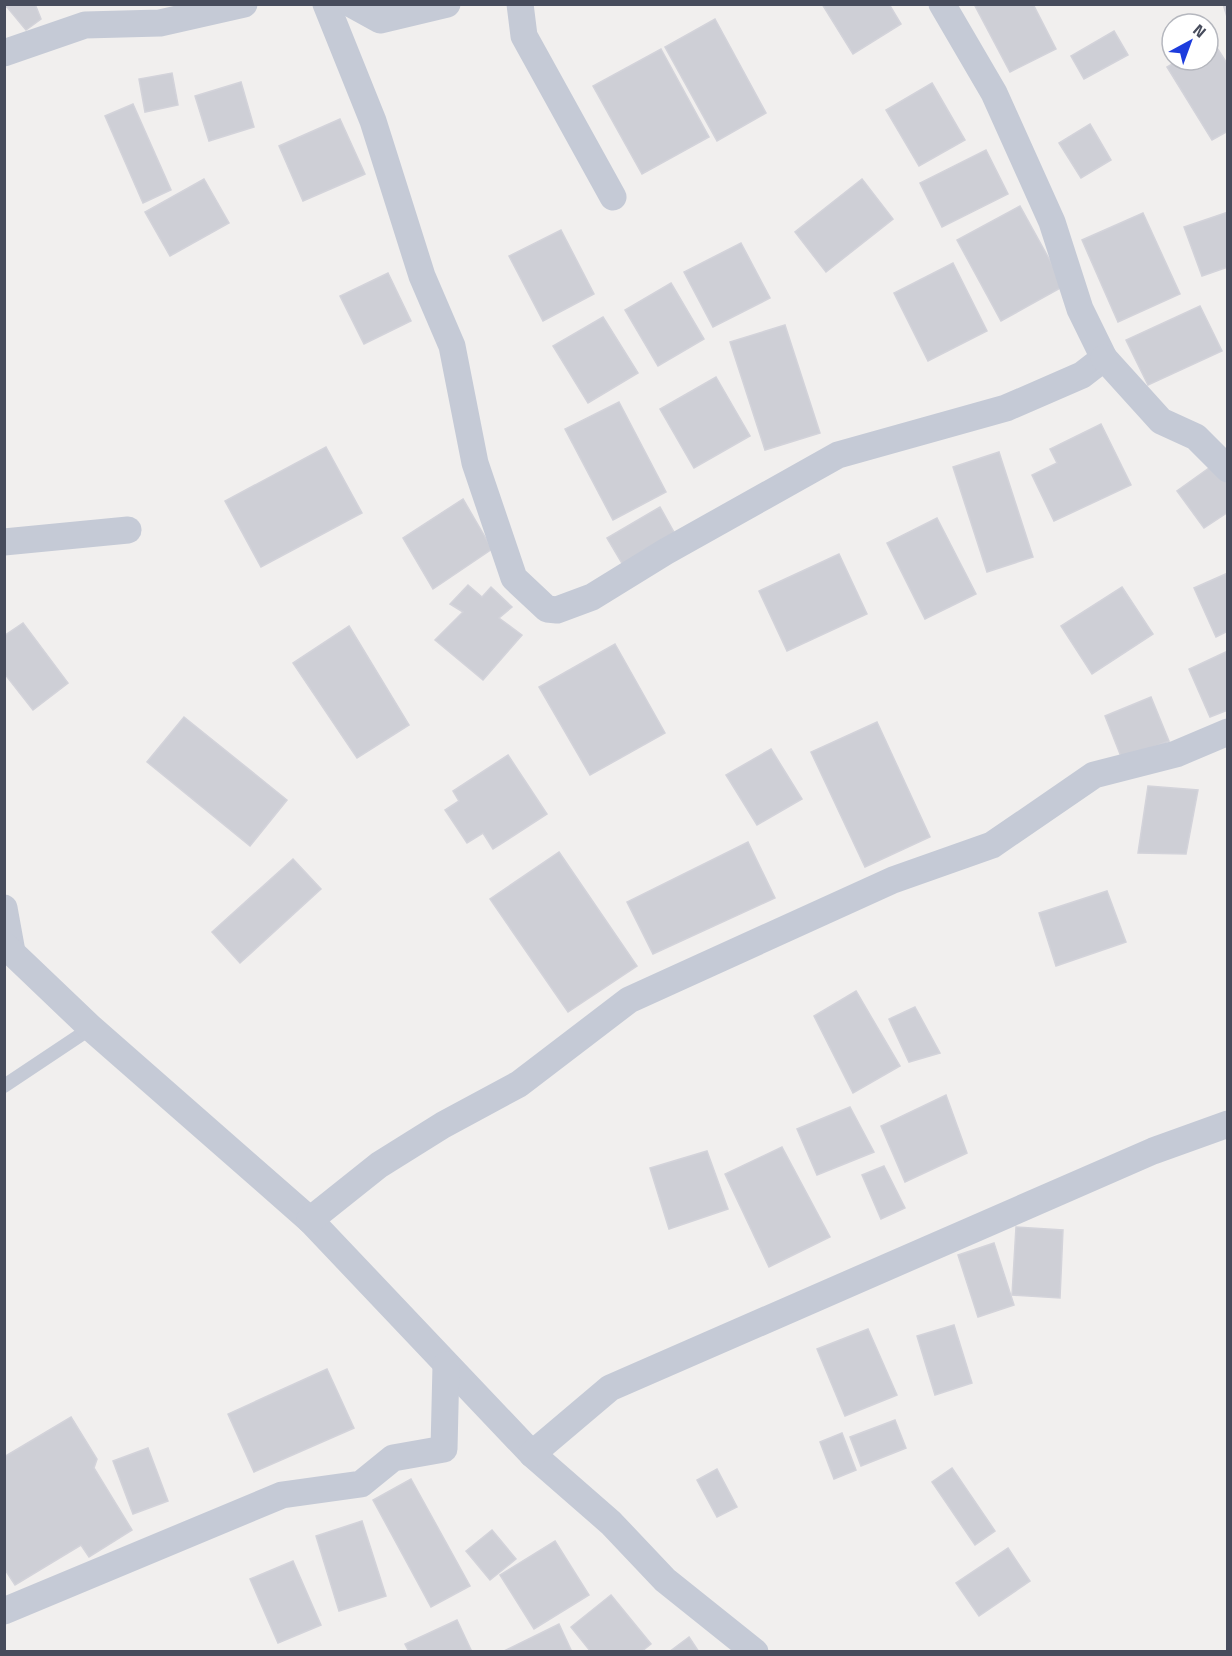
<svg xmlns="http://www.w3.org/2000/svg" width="1232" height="1656" font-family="'Titillium Web',sans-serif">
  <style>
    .building { fill: #cecfd6; stroke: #d3d3da; stroke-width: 1.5 }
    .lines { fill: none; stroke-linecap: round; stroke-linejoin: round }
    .service { stroke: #c5cad6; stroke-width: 14 }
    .minor { stroke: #c5cad6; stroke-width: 27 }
  </style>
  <rect width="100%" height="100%" fill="#f1efee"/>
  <g class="building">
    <path d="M 4,4 L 35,4 L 41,19 L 26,30 L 7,7 L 4,8 Z"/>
    <path d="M 822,4 L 889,4 L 901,24 L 853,54 Z"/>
    <path d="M 974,4 L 1033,4 L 1056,49 L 1010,72 Z"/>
    <path d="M 1223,4 L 1228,4 L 1228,20 Z"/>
    <path d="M 715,19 L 766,113 L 717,141 L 665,47 Z"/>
    <path d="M 1114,31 L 1128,55 L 1084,79 L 1071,56 Z"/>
    <path d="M 1212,40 L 1228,65 L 1228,131 L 1212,140 L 1167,67 L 1179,60 L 1208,60 L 1208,42 Z"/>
    <path d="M 661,49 L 709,137 L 642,174 L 593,86 Z"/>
    <path d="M 172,73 L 178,105 L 145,112 L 139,79 Z"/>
    <path d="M 241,82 L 254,127 L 209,141 L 195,96 Z"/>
    <path d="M 932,83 L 965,140 L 919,166 L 886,110 Z"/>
    <path d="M 133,104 L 171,190 L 143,203 L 105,116 Z"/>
    <path d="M 340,119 L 365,174 L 303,201 L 279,146 Z"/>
    <path d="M 1090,124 L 1111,160 L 1081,178 L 1059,143 Z"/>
    <path d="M 986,150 L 1008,194 L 942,227 L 920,183 Z"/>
    <path d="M 204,179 L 229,223 L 170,256 L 145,212 Z"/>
    <path d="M 862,179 L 893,219 L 826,272 L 795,232 Z"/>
    <path d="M 1020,206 L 1064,286 L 1001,321 L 957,240 Z"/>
    <path d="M 1228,212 L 1228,267 L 1202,276 L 1184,227 Z"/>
    <path d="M 1143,213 L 1180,294 L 1118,322 L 1082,240 Z"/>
    <path d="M 561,230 L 594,294 L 543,321 L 509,256 Z"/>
    <path d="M 741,243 L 770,298 L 713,327 L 684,272 Z"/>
    <path d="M 953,263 L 987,331 L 928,361 L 894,293 Z"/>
    <path d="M 388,273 L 411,321 L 364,344 L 340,296 Z"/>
    <path d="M 671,283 L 704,339 L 658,366 L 625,310 Z"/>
    <path d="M 1200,306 L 1222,351 L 1148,385 L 1126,340 Z"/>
    <path d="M 603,317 L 638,373 L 588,403 L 553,346 Z"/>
    <path d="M 785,325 L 820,433 L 765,450 L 730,342 Z"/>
    <path d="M 716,377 L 750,436 L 694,468 L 660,409 Z"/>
    <path d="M 619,402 L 666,492 L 613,520 L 565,429 Z"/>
    <path d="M 1101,424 L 1131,485 L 1054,521 L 1032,475 L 1057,463 L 1050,449 Z"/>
    <path d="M 326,447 L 362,513 L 261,567 L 225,501 Z"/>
    <path d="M 999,452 L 1033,557 L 987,572 L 953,467 Z"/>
    <path d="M 1216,463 L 1228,480 L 1228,512 L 1204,528 L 1177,491 Z"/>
    <path d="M 463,499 L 492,549 L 433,589 L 403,538 Z"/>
    <path d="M 660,507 L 675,534 L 623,565 L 607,538 Z"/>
    <path d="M 937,518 L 976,594 L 925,619 L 887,543 Z"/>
    <path d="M 839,554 L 867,614 L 787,651 L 759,591 Z"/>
    <path d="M 1228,573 L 1228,631 L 1216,637 L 1194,588 Z"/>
    <path d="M 468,585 L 482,597 L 491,587 L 512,607 L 499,618 L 522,635 L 483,680 L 435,640 L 463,612 L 450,604 Z"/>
    <path d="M 1122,587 L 1153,634 L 1092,674 L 1061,626 Z"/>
    <path d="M 23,623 L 68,683 L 33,710 L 4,673 L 4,636 Z"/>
    <path d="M 349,626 L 409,725 L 357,758 L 293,663 Z"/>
    <path d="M 615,644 L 665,733 L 590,775 L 539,687 Z"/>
    <path d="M 1228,651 L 1228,710 L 1210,717 L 1189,669 Z"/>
    <path d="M 1151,697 L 1169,741 L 1122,759 L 1105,716 Z"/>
    <path d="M 184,717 L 287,800 L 250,846 L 147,762 Z"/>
    <path d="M 877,722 L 930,837 L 865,867 L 811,752 Z"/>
    <path d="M 771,749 L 802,799 L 757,825 L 726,775 Z"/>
    <path d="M 508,755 L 547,814 L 493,849 L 483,833 L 467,843 L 445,810 L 459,801 L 453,791 Z"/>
    <path d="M 1148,786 L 1198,790 L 1186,854 L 1138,853 Z"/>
    <path d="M 748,842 L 775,898 L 653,954 L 627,902 Z"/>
    <path d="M 559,852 L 637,966 L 568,1012 L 490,899 Z"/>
    <path d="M 293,859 L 321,889 L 240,963 L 212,932 Z"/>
    <path d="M 1107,891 L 1126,942 L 1056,966 L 1039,913 Z"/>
    <path d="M 856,991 L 900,1066 L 853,1093 L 814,1016 Z"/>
    <path d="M 915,1007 L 940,1053 L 909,1062 L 889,1019 Z"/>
    <path d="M 946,1095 L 967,1153 L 905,1182 L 881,1126 Z"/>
    <path d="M 850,1107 L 874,1152 L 817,1175 L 797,1129 Z"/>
    <path d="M 782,1147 L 830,1237 L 769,1267 L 725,1174 Z"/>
    <path d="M 707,1151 L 728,1209 L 669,1229 L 650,1168 Z"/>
    <path d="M 884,1166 L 905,1208 L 881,1219 L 862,1175 Z"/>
    <path d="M 1016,1227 L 1063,1230 L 1060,1298 L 1012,1295 Z"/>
    <path d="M 994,1243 L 1014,1305 L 978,1317 L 958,1255 Z"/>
    <path d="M 954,1325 L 972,1383 L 935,1395 L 917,1336 Z"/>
    <path d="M 868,1329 L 897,1395 L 845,1416 L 817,1349 Z"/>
    <path d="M 327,1369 L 354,1428 L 254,1472 L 228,1414 Z"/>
    <path d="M 71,1417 L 97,1459 L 94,1468 L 132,1530 L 89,1557 L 81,1545 L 15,1585 L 4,1568 L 4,1457 Z"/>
    <path d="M 895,1420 L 906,1448 L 861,1466 L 850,1437 Z"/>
    <path d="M 842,1433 L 856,1470 L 834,1479 L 820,1442 Z"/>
    <path d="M 148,1448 L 168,1501 L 133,1514 L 113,1461 Z"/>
    <path d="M 952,1468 L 995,1531 L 975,1545 L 932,1482 Z"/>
    <path d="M 717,1469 L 737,1507 L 717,1517 L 697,1480 Z"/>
    <path d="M 411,1479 L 470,1586 L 431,1607 L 373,1500 Z"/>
    <path d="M 362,1521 L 386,1596 L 339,1611 L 316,1536 Z"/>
    <path d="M 492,1530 L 516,1559 L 490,1580 L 466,1551 Z"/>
    <path d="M 555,1541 L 589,1595 L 534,1629 L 500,1575 Z"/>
    <path d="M 1008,1548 L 1030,1581 L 979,1616 L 956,1583 Z"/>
    <path d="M 293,1561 L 321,1625 L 278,1643 L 250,1579 Z"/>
    <path d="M 611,1595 L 651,1644 L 641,1652 L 591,1652 L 571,1627 Z"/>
    <path d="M 457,1620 L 472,1652 L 409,1652 L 405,1644 Z"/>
    <path d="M 559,1624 L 572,1652 L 502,1652 Z"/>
    <path d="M 689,1637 L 699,1652 L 669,1652 Z"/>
  </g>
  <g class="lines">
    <path class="service" d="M 4,1086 L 91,1028"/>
    <g class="minor">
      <path d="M 326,4 L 373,121 L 422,276 L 452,346 L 475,463 L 514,578 L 547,609 L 557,610 L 592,597 L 665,552 L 838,455 L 1006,408 L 1082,375 L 1104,358 L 1080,309 L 1052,222 L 994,93 L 942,4"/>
      <path d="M 351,4 L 380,20 L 447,4"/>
      <path d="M 520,4 L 524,36 L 613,197"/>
      <path d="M 4,53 L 85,25 L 160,23 L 244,4"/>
      <path d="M 1104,358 L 1161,421 L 1196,437 L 1228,469"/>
      <path d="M 4,542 L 128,530"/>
      <path d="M 4,908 L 12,952"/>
      <path d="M 4,945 L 91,1028 L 310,1220 L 532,1454 L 611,1523 L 665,1580 L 755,1652"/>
      <path d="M 310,1220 L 379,1165 L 443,1125 L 519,1084 L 629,1000 L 893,880 L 992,845 L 1094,775 L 1176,754 L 1228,732"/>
      <path d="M 532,1454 L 610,1388 L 1153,1151 L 1228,1124"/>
      <path d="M 4,1611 L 282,1495 L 361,1484 L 393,1458 L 444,1449 L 446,1365"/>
    </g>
  </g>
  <rect width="1232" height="1656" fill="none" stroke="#474c5c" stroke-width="12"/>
  <g transform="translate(1190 42) rotate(41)"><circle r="28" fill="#ffffff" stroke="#b5b7be" stroke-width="1.5"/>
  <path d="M0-4.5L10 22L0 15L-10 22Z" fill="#1d3cdd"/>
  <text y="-9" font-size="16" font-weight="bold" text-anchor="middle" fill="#474c5c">N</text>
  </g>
</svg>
